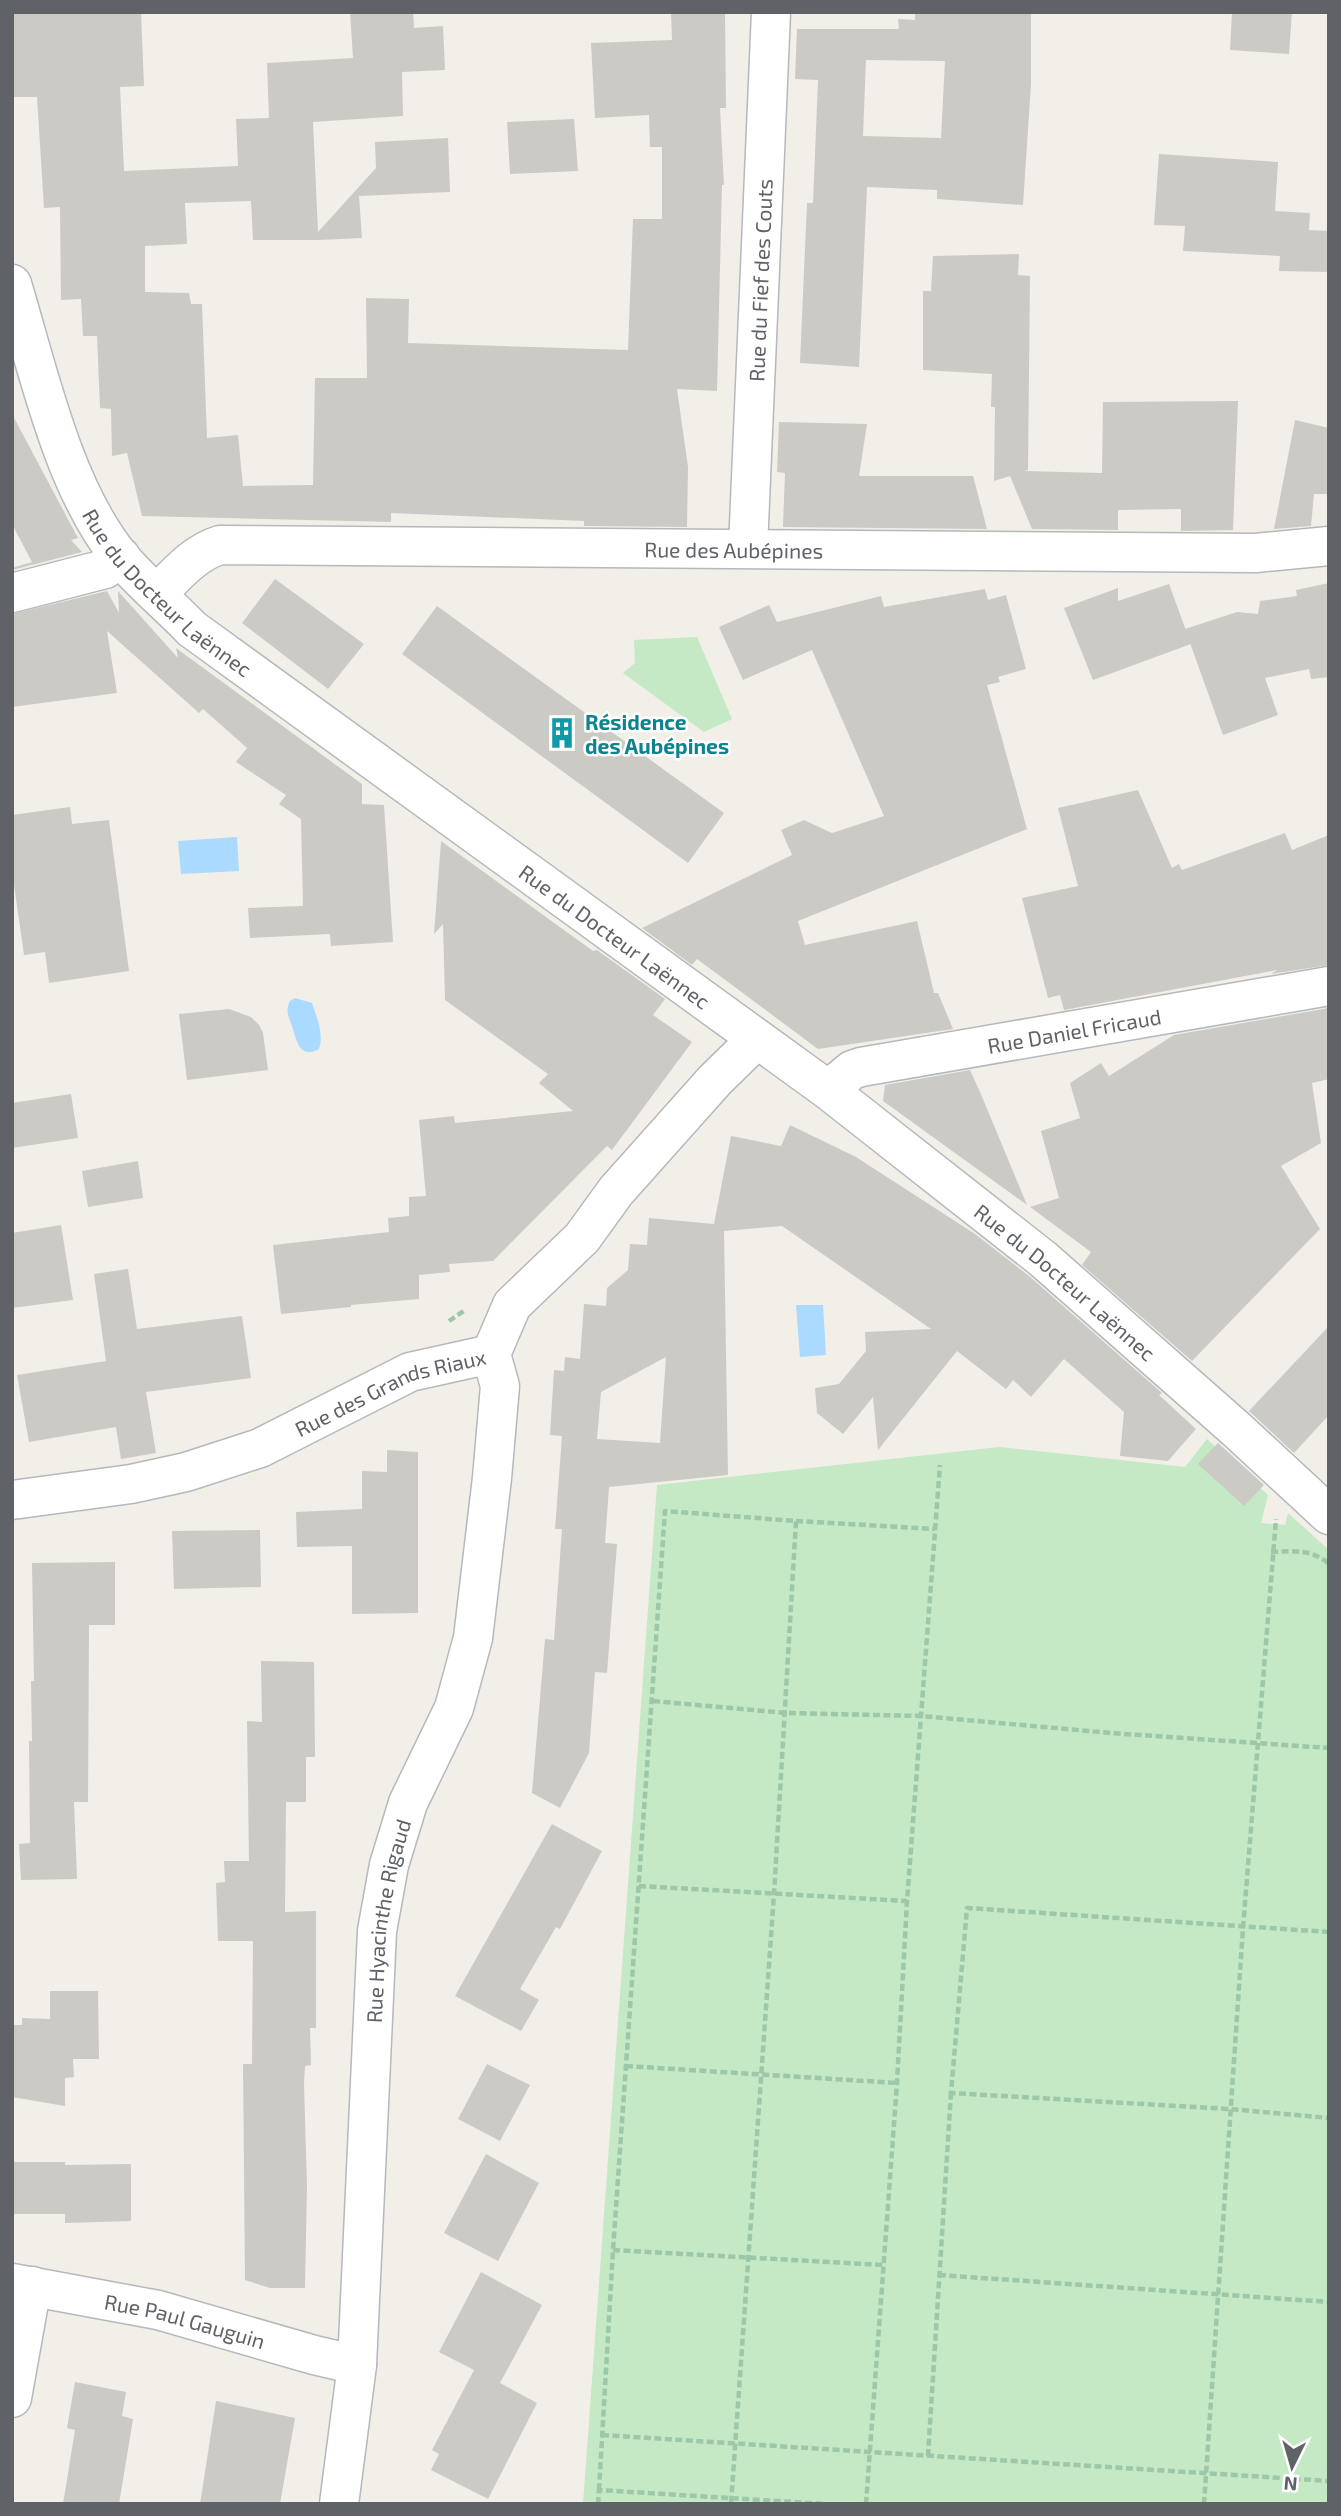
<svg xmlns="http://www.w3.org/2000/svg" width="1341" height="2516" font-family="'Exo 2',sans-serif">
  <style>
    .green { fill: #c5e8c5 }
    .water { fill: #aadaff }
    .building { fill: #cccac5; fill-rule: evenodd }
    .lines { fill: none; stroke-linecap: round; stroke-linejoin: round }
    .minor-casing { stroke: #b5b8bc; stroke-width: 41 }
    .path { stroke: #9cc7a9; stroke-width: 4.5; stroke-dasharray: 7 3.5; stroke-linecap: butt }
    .minor { stroke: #fff; stroke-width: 38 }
    .labels { text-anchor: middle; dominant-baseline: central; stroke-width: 5; stroke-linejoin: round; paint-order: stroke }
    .street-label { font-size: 21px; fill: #5f6368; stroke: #fff }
    .culture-label { font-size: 21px; font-weight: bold; fill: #0d838f; stroke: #fff; text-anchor: start }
  </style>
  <rect width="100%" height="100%" fill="#f1efe8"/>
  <g class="green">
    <path d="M 697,637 L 732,719 L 704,732 L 623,673 L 635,663 L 634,640 Z"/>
    <path d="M 1207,1439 L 1268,1495 L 1261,1523 L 1285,1525 L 1288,1513 L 1329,1550 L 1329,2504 L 583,2504 L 657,1485 L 999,1447 L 1185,1467 Z"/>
  </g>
  <g class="water">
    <path d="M 237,837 L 239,871 L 181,874 L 178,841 Z"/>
    <path d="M 295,998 L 312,1003 C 317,1018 324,1034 319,1049 C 301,1059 297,1043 293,1029 C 291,1022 286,1014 288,1007 C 289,1001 290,1001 295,998 Z"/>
    <path d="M 796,1305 L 823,1305 L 826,1355 L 800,1357 Z"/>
  </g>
  <g class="building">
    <path d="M 12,12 L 141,12 L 144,86 L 120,87 L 124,171 L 238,166 L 236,119 L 269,118 L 267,63 L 353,58 L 350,12 L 413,12 L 414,28 L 443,26 L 445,70 L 402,72 L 403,116 L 313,122 L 318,232 L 376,168 L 375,142 L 448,138 L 450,192 L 359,196 L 362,238 L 318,240 L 253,240 L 251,201 L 185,203 L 187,244 L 145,246 L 145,292 L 189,293 L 191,304 L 202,304 L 207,438 L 238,435 L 243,486 L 313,485 L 315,378 L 367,378 L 366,298 L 409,299 L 408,343 L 628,350 L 633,219 L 662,219 L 662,147 L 650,147 L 649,115 L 595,118 L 591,43 L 672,40 L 671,12 L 725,12 L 726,108 L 720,108 L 724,185 L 722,185 L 717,391 L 677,389 L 688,467 L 687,527 L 584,526 L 584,521 L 391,513 L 391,522 L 142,516 L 127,453 L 112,456 L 111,409 L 100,408 L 97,336 L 83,336 L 81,299 L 61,300 L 60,207 L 44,208 L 37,97 L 12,97 Z"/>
    <path d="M 915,12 L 1031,12 L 1031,84 L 1023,205 L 937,199 L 937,190 L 867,187 L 859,367 L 800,363 L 807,203 L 813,203 L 818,80 L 795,79 L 797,29 L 899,29 L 898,19 L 915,20 ZM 866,60 L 945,61 L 941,138 L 863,136 Z"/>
    <path d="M 1232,12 L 1292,12 L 1289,54 L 1230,50 Z"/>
    <path d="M 574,119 L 578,171 L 510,174 L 507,122 Z"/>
    <path d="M 1159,154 L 1278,162 L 1275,211 L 1310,213 L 1309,230 L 1329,231 L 1329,272 L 1279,271 L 1280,256 L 1183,251 L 1185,226 L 1154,225 Z"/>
    <path d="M 1019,254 L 1018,275 L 1030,276 L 1028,470 L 1024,471 L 1102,473 L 1103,402 L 1238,401 L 1233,530 L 1181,531 L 1181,509 L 1118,510 L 1118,530 L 1032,529 L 1010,476 L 994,481 L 995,407 L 991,407 L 992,374 L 923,370 L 923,291 L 931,291 L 933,256 Z"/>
    <path d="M 12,414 L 78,538 L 71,540 L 82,552 L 12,570 L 12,568 L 32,562 L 12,524 Z"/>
    <path d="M 1295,420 L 1329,428 L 1329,494 L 1314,494 L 1311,526 L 1274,529 Z"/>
    <path d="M 779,422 L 867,424 L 859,476 L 973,476 L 987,529 L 783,527 L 785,473 L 777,472 Z"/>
    <path d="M 275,579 L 364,644 L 328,689 L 242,623 Z"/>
    <path d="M 1329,583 L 1329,677 L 1311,679 L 1309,669 L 1265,678 L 1278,715 L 1223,735 L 1185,629 L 1237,612 L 1258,614 L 1260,601 L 1297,596 L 1296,590 Z"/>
    <path d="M 1169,584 L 1191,644 L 1093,680 L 1064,608 L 1118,588 L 1118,601 Z"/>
    <path d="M 985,589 L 988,600 L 1006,595 L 1026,669 L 998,677 L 1000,682 L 987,685 L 1027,829 L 798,921 L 805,945 L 917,921 L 934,993 L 938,993 L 953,1029 L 818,1049 L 697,959 L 692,965 L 642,928 L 792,855 L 781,830 L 804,820 L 832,833 L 884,816 L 812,650 L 743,680 L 719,627 L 769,605 L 777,622 L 881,596 L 884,607 Z"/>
    <path d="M 107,591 L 119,613 L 118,591 L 178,658 L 176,648 L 362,784 L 362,804 L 384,805 L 393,942 L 331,946 L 330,934 L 250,938 L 248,908 L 303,906 L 301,819 L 279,804 L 286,795 L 236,762 L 247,748 L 203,709 L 199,713 L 107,631 L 117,693 L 12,707 L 12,614 Z"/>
    <path d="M 437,606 L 724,813 L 688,863 L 402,654 Z"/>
    <path d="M 1138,790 L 1172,868 L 1179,864 L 1182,870 L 1285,833 L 1292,850 L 1329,835 L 1329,965 L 1271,974 L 1277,970 L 1064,1010 L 1060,995 L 1048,998 L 1022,898 L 1078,886 L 1058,808 Z"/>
    <path d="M 70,807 L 72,824 L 109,820 L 129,971 L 49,983 L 45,952 L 24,955 L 12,871 L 12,815 Z"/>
    <path d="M 441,841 L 593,951 L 597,950 L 665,999 L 653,1015 L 692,1042 L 612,1150 L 607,1146 L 493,1261 L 449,1264 L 450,1272 L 419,1275 L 419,1299 L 351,1305 L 351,1307 L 281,1314 L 273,1245 L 389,1232 L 388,1218 L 409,1216 L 409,1197 L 426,1196 L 419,1120 L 454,1116 L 455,1123 L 573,1111 L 539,1083 L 548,1074 L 445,1000 L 443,924 L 434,934 Z"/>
    <path d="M 1329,1008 L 1329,1079 L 1312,1083 L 1321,1143 L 1281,1166 L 1320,1229 L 1192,1361 L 1082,1265 L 1091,1252 L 1030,1207 L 1059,1198 L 1041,1131 L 1080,1118 L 1070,1083 L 1101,1063 L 1109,1076 L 1174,1035 Z"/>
    <path d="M 229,1009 L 251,1017 L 259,1025 L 263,1033 L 268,1070 L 187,1080 L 179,1014 Z"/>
    <path d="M 970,1070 L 980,1092 L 1027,1205 L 883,1101 L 885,1085 Z"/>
    <path d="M 71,1094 L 78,1138 L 12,1148 L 12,1103 Z"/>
    <path d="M 790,1125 L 856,1157 L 975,1234 L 1029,1276 L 1162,1393 L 1159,1395 L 1196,1429 L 1168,1461 L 1120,1456 L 1124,1412 L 1064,1359 L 1031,1397 L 1013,1380 L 1006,1389 L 957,1351 L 878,1450 L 873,1397 L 843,1434 L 817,1413 L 815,1388 L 839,1384 L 866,1351 L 865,1332 L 931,1329 L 782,1226 L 724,1231 L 728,1475 L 609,1487 L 605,1543 L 617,1544 L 607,1673 L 595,1672 L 589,1753 L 560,1808 L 532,1793 L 545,1639 L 554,1640 L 562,1529 L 555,1529 L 562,1436 L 550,1435 L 554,1370 L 564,1371 L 565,1357 L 580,1359 L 584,1304 L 606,1306 L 607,1288 L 628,1270 L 630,1244 L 647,1245 L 649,1218 L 714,1224 L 731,1136 L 781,1146 ZM 666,1357 L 660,1443 L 597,1439 L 601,1392 Z"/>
    <path d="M 138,1161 L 143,1198 L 88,1207 L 82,1171 Z"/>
    <path d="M 61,1225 L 73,1300 L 12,1308 L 12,1233 Z"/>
    <path d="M 128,1269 L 137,1329 L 242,1316 L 251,1378 L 146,1392 L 156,1453 L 121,1459 L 116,1427 L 29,1442 L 17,1375 L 106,1361 L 94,1274 Z"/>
    <path d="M 1329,1326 L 1329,1415 L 1294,1453 L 1249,1411 Z"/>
    <path d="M 1218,1443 L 1264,1485 L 1244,1506 L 1198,1464 Z"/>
    <path d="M 387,1450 L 418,1452 L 418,1613 L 352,1614 L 352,1546 L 297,1547 L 296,1512 L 362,1509 L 362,1471 L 387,1472 Z"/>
    <path d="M 260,1530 L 261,1587 L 174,1589 L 172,1531 Z"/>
    <path d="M 115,1562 L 115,1625 L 89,1625 L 88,1802 L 74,1802 L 77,1879 L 21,1880 L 19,1844 L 30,1843 L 29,1741 L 32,1741 L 31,1681 L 34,1681 L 32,1563 Z"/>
    <path d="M 261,1661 L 314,1662 L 315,1757 L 306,1757 L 306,1802 L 286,1802 L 285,1912 L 316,1911 L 316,2028 L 310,2028 L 311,2065 L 305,2066 L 304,2084 L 307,2186 L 305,2288 L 270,2288 L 245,2280 L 243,2064 L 252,2064 L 253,1941 L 218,1941 L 216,1883 L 225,1882 L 224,1861 L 249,1861 L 247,1721 L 262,1722 Z"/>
    <path d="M 552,1824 L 602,1851 L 560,1929 L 556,1927 L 520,1989 L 539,2000 L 521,2031 L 455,1996 Z"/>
    <path d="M 50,1991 L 98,1991 L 99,2059 L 73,2059 L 74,2077 L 65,2078 L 65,2106 L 12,2097 L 12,2025 L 22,2025 L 22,2018 L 50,2019 Z"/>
    <path d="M 487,2064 L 530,2085 L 500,2141 L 458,2119 Z"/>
    <path d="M 486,2154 L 539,2183 L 498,2261 L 444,2233 Z"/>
    <path d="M 12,2162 L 65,2162 L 65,2165 L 131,2164 L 131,2221 L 65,2223 L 65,2214 L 12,2214 Z"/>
    <path d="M 481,2272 L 542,2305 L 500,2383 L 537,2403 L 488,2499 L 431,2470 L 439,2454 L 432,2450 L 474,2370 L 439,2352 Z"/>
    <path d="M 75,2382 L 126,2392 L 122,2416 L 133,2419 L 119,2504 L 63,2504 L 75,2430 L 67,2428 Z"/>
    <path d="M 216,2401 L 295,2418 L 280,2504 L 200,2504 Z"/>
  </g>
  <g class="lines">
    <defs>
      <g id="minor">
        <path id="s1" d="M 12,284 C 38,370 63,487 120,557 C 141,582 169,605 192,629 L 828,1090 L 1043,1259 L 1236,1429 L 1329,1515"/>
        <path id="s2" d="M 748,548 L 771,12"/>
        <path d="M 12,593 L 105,569 L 121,557"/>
        <path id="s3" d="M 158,593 C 176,575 194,553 220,545 L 1255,553 L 1329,546"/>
        <path id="s4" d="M 828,1090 L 852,1070 L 861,1067 L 1329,986"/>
        <path d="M 491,1354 L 512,1305 L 582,1238 L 616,1191 L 715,1080 L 757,1039"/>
        <path id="s5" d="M 12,1500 L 131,1484 L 186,1472 L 260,1448 L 410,1372 L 491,1354"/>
        <path id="s6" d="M 12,2283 L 158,2310 L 314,2355 L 357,2365"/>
        <path d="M 12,2398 L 32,2286"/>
        <path id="s7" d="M 339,2504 L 357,2365 L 377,1931 L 389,1865 L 408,1803 L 454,1708 L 473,1638 L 492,1478 L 500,1386 L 491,1354"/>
      </g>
    </defs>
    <use href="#minor" class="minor-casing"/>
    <g class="path">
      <path d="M 449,1321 L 465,1310"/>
      <path d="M 796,1521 L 935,1529"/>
      <path d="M 1271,1552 C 1293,1551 1312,1549 1329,1564"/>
      <path d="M 653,1701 L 786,1713 L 921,1716 L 1111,1733 L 1329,1748"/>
      <path d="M 639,1886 L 907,1901"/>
      <path d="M 1329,1932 L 967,1908 L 951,2093 L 1230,2109 L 1329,2118"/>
      <path d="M 626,2066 L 897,2083"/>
      <path d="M 613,2250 L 883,2265"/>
      <path d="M 939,2275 L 1329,2302"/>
      <path d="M 602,2435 L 1329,2481"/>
      <path d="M 928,2456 L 951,2093"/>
      <path d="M 599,2490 L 613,2250 L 665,1511 L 796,1521 L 774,1894 L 731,2504"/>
      <path d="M 598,2504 L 599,2490 L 826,2504"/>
      <path d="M 866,2504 L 897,2083 L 907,1901 L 940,1465"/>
      <path d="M 1204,2504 L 1243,1928 L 1276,1519"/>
    </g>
    <use href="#minor" class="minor"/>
  </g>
  <defs>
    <symbol id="building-bare" viewBox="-9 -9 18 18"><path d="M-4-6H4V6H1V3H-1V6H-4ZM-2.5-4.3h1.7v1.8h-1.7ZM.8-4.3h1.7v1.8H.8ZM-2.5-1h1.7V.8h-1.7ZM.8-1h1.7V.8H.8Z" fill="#0f9aa8" stroke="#fff" stroke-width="2.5" paint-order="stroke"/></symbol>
  </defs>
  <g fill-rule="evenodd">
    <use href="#building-bare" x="540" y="711" width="44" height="44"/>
  </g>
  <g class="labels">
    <g class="street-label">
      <text stroke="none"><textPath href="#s2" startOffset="268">Rue du Fief des Couts</textPath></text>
      <text stroke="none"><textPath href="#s3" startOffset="593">Rue des Aubépines</textPath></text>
      <text stroke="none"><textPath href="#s1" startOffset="354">Rue du Docteur Laënnec</textPath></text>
      <text stroke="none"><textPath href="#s1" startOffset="920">Rue du Docteur Laënnec</textPath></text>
      <text stroke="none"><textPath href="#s4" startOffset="257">Rue Daniel Fricaud</textPath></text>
      <text stroke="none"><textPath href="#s1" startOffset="1488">Rue du Docteur Laënnec</textPath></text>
      <text stroke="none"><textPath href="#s5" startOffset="397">Rue des Grands Riaux</textPath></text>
      <text stroke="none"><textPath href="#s7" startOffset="586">Rue Hyacinthe Rigaud</textPath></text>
      <text stroke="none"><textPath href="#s6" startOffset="177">Rue Paul Gauguin</textPath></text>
    </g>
    <g class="culture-label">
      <text x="585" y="721">Résidence<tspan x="585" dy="24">des Aubépines</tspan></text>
    </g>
  </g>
  <rect width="1341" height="2516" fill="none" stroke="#5f6368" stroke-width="28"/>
  <g transform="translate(1292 2467) rotate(185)" stroke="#ffffff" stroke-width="5" paint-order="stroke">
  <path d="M0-5L12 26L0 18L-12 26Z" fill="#5f6368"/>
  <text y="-10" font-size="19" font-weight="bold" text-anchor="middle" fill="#5f6368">N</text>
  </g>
</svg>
